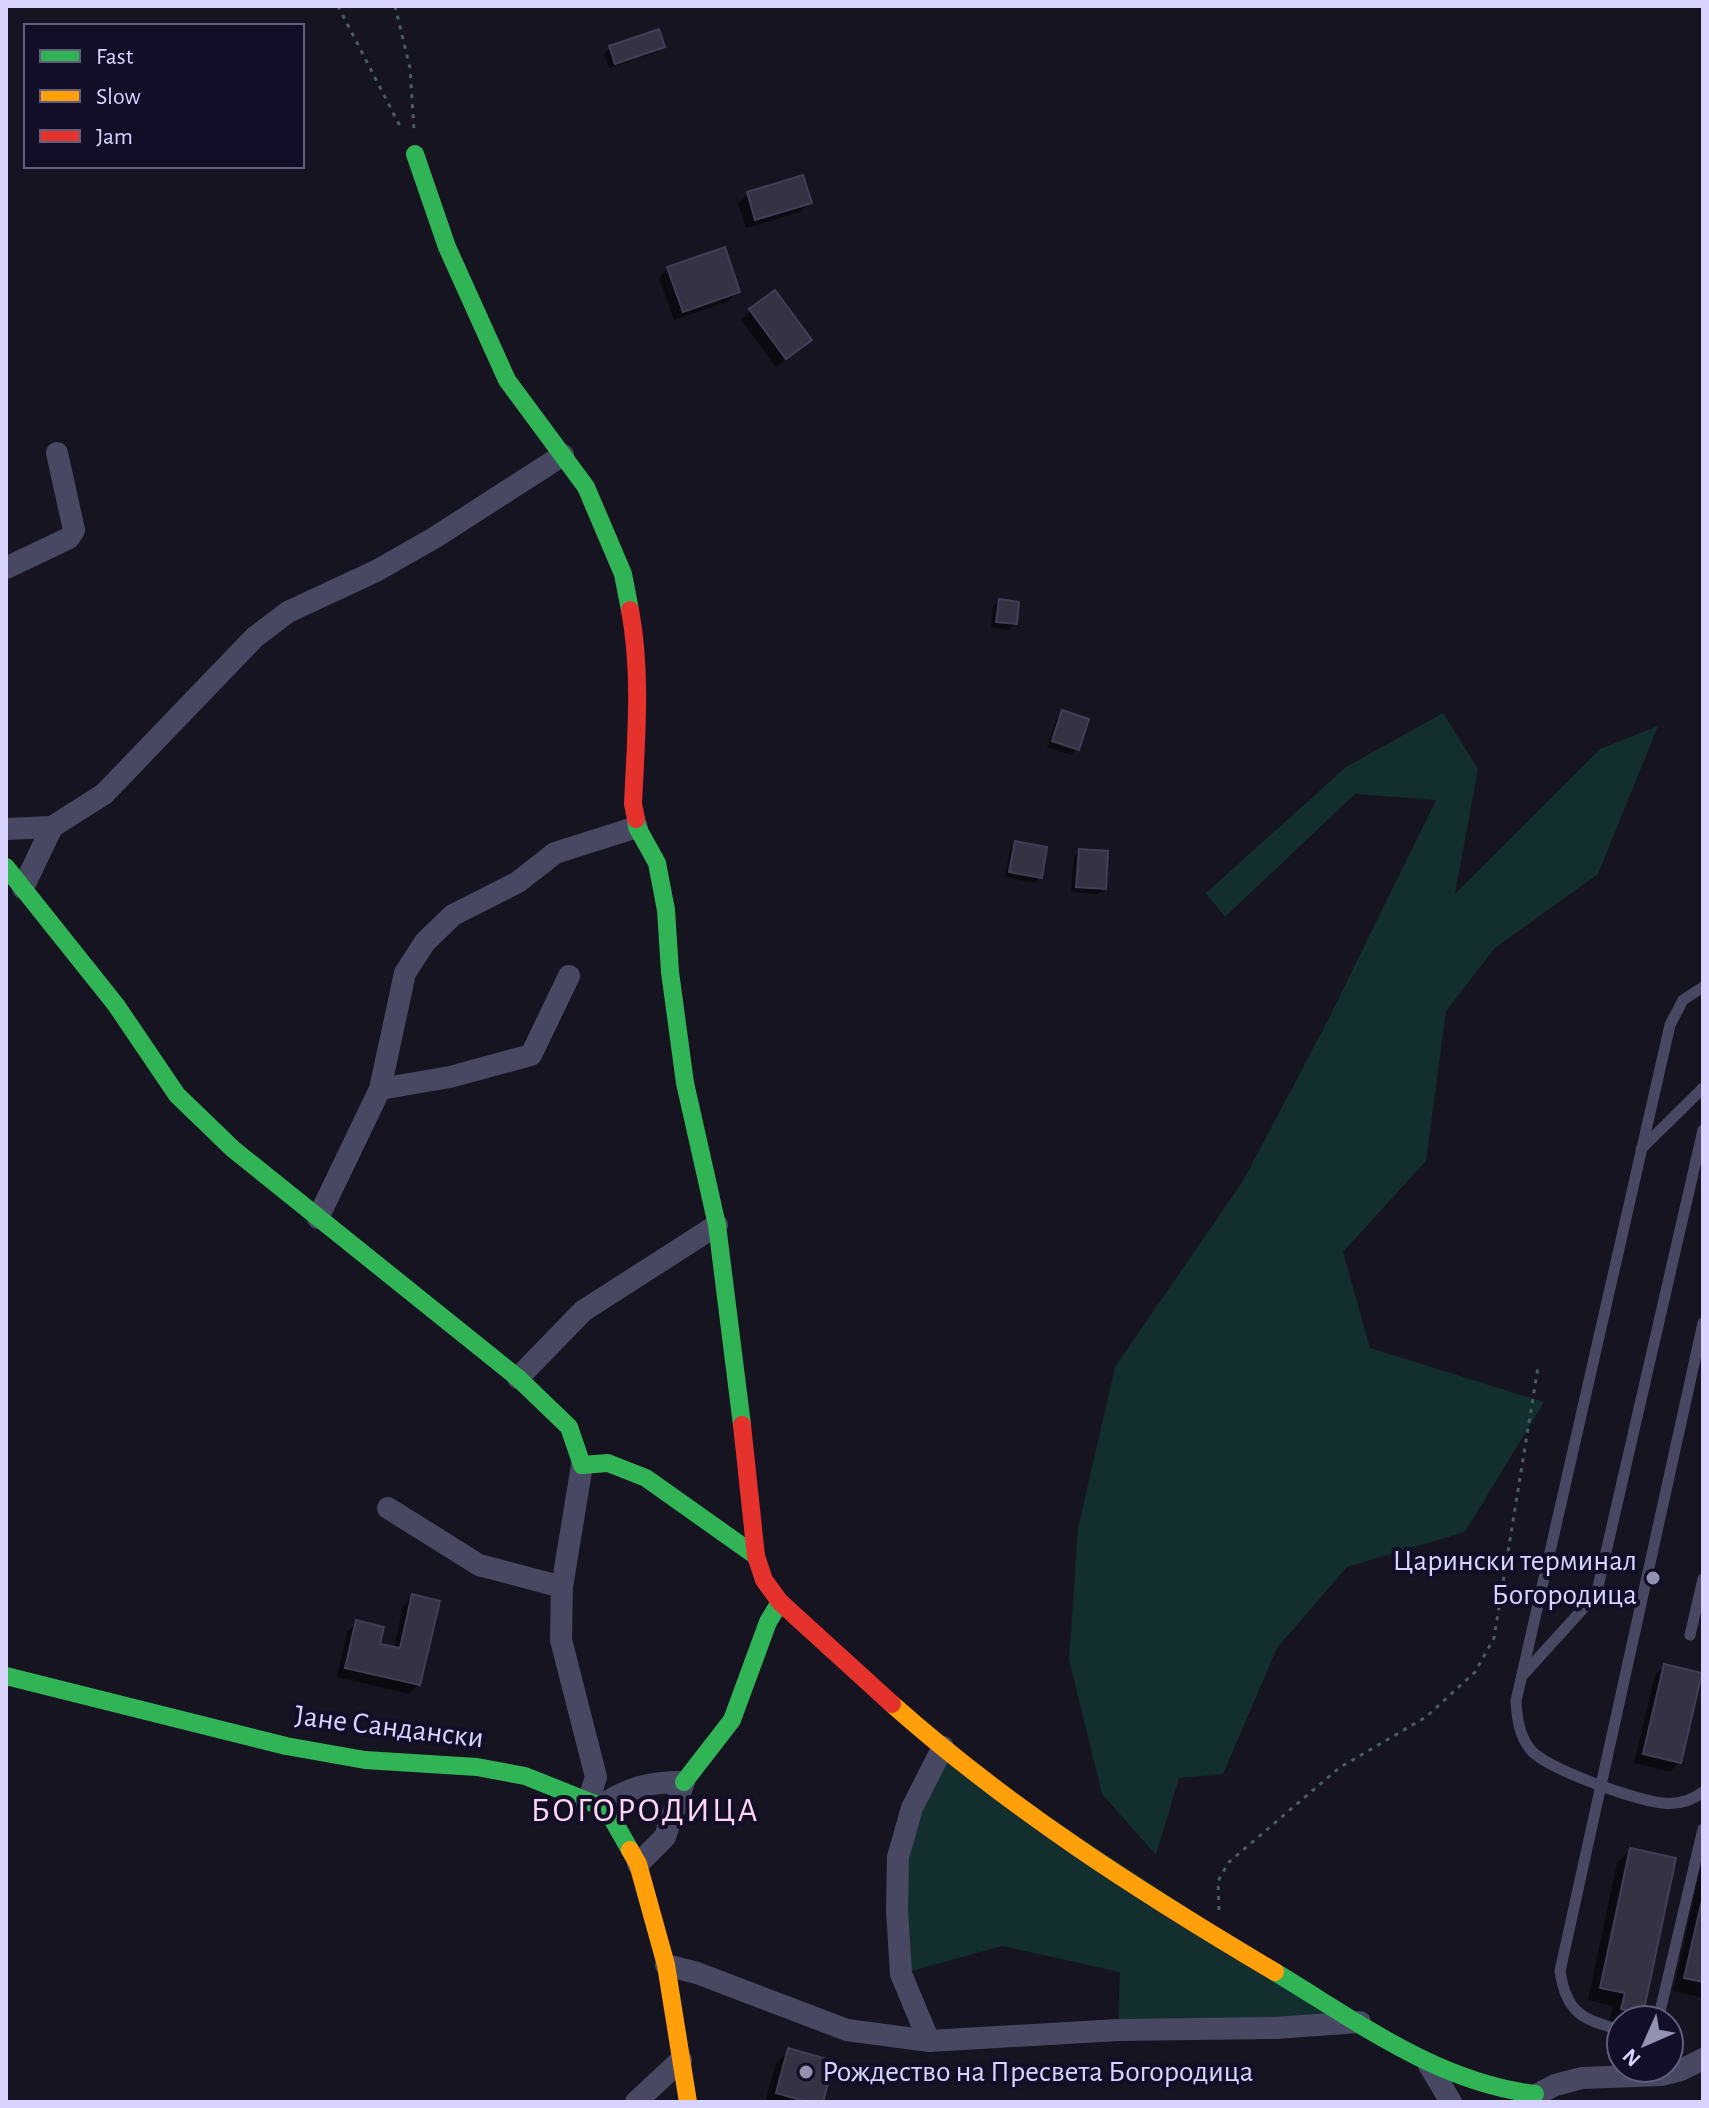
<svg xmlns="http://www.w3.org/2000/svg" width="1709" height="2108" font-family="'Alegreya Sans',sans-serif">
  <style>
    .green { fill: #122e2e }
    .shadow { fill: #0007 }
    .building { fill: #343243; stroke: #423e56; stroke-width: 2 }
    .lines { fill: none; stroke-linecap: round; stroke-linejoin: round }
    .path { stroke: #4a5b6a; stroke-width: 3; stroke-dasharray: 4 6; stroke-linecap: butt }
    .lane { stroke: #484862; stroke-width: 11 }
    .street { stroke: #484862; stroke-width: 22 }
    .fast { stroke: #30b455; stroke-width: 18 }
    .slow { stroke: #ff9f0a; stroke-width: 18 }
    .jam { stroke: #e5322d; stroke-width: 18 }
    .poi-dot { fill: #9491b1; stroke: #120e27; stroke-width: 3 }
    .labels { text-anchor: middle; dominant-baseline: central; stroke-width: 8; stroke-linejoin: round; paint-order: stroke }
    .poi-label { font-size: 30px; fill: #d8d4ff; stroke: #120e27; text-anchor: end }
    .street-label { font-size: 30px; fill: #d8d4ff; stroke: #120e27 }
    .quarter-label { font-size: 34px; letter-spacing: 2px; fill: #ffd6f1; stroke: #120e27 }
  </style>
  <rect width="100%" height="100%" fill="#161421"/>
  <g class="green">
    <path d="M 1443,713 L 1478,769 L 1455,894 L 1600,749 L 1658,726 L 1598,874 L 1495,948 L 1446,1011 L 1426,1161 L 1343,1252 L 1370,1348 L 1544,1402 L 1465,1532 L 1347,1567 L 1277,1648 L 1223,1774 L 1179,1778 L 1156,1855 L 1102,1794 L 1069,1660 L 1078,1528 L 1115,1367 L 1243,1181 L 1328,1020 L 1436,800 L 1355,794 L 1225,917 L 1206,893 L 1346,767 Z"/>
    <path d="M 943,1747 L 1361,2022 L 1118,2030 L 1120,1972 L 1002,1946 L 901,1974 L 898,1857 Z"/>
  </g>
  <g class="shadow">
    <path d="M 663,46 L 657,52 L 609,68 L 604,54 L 610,48 Z"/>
    <path d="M 748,194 L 809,203 L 800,212 L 746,228 L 738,203 Z"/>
    <path d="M 668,268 L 738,291 L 729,301 L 674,320 L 659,278 Z"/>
    <path d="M 751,310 L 800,349 L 776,367 L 741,320 Z"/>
    <path d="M 999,601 L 1015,624 L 1009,630 L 991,627 L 993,607 Z"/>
    <path d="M 1063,713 L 1077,749 L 1071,755 L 1047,747 L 1057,718 Z"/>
    <path d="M 1016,843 L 1040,877 L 1034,883 L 1005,877 L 1010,849 Z"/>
    <path d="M 1080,851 L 1104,888 L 1098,894 L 1071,892 L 1074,857 Z"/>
    <path d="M 413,1597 L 419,1684 L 409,1694 L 337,1677 L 347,1632 L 357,1623 L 378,1645 L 394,1649 L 403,1606 Z"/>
    <path d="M 1664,1666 L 1679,1762 L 1670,1772 L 1634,1763 L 1655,1675 Z"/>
    <path d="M 1630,1850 L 1641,2013 L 1634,2020 L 1621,2020 L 1621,2024 L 1609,2022 L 1613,2006 L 1588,2000 L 1617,1863 Z"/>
    <path d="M 1703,1857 L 1703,1998 L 1673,1991 Z"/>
    <path d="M 789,2050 L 821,2102 L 765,2102 L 776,2063 Z"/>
  </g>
  <g class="building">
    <path d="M 659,29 L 665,47 L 615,64 L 609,46 Z"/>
    <path d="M 803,175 L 812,203 L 755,220 L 747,192 Z"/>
    <path d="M 725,247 L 740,292 L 683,312 L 667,267 Z"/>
    <path d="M 775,290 L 812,340 L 786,359 L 749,309 Z"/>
    <path d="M 999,599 L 1019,602 L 1017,624 L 996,622 Z"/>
    <path d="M 1062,710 L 1089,719 L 1079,750 L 1052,741 Z"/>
    <path d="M 1015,841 L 1047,847 L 1042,878 L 1009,872 Z"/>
    <path d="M 1079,849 L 1108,851 L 1106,889 L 1076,887 Z"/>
    <path d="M 412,1594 L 440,1601 L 420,1685 L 345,1668 L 356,1620 L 384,1627 L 380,1644 L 400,1648 Z"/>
    <path d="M 1664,1664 L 1702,1673 L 1681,1763 L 1643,1754 Z"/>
    <path d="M 1630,1848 L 1676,1858 L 1643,2014 L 1621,2009 L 1625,1993 L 1600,1988 Z"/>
    <path d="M 1703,1896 L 1703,1982 L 1684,1978 Z"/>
    <path d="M 788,2048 L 834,2061 L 823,2102 L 808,2102 L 776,2093 Z"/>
  </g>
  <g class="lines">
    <g class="path">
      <path d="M 338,6 L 402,130"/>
      <path d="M 395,6 L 410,68 L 414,130"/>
      <path d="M 1219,1910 L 1218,1881 L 1229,1862 L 1339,1768 L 1426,1717 L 1475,1672 L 1494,1638 L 1538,1367"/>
    </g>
    <g class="lane">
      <path d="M 1703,987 L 1683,1000 L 1670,1025 L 1516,1701 C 1517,1718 1519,1735 1530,1749 C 1546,1769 1635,1800 1662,1803 C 1678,1805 1691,1801 1703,1792"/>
      <path d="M 1641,1149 L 1703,1088"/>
      <path d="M 1690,1635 L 1703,1579"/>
      <path d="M 1522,1676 L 1591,1600 L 1598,1587 L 1703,1130"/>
      <path d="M 1658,2020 L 1703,1829"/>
      <path d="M 1621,2030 C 1583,2020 1566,2013 1560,1971 L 1703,1323"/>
    </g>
    <g class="street">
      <path d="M 6,568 L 69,538 L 74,530 L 57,453"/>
      <path d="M 6,829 L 52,827"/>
      <path d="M 23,888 L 52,827 L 104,794 L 255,637 L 288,612 L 376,571 L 434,538 L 563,455"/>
      <path d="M 380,1089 L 450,1077 L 531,1055 L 569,976"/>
      <path d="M 318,1218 L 380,1089 L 405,973 L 425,942 L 453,915 L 518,882 L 555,853 L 637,827"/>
      <path d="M 518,1378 L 583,1311 L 717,1225"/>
      <path d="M 582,1465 L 562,1587 L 561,1640 L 596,1777 L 589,1799"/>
      <path d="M 388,1508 L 479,1565 L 562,1587"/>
      <path d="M 600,1806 C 630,1787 649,1782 684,1782 L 665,1837 L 638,1864"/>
      <path d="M 666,1965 L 697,1973 L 847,2030 L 929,2041 L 1118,2030 L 1275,2028 L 1360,2022"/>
      <path d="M 929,2041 L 901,1974 L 897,1910 L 898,1857 L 912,1808 L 943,1747"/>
      <path d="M 1429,2065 L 1451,2102"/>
      <path d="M 1525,2101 L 1555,2085 L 1582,2078 L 1661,2075 L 1681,2070 L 1703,2059"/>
      <path d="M 636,2102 L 681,2060"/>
    </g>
    <g class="fast">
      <path d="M 415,154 L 447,247 L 507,380 L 586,487 L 623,574 L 630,610"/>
      <path d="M 636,819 L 637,827 L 657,863 L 666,910 L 670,972 L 685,1083 L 717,1225 L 742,1425"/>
      <path d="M 6,867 L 116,1005 L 177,1095 L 233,1149 L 518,1378 L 569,1427 L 582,1465 L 608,1463 L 646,1478 L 756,1556"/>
      <path d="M 6,1676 L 286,1746 L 365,1760 L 477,1767 L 525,1776 L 600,1806 L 613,1820 L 630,1850"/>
      <path d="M 684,1782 L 732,1720 L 768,1622 L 780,1602"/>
      <path d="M 1275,1972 C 1358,2022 1437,2082 1535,2094"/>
    </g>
    <g class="slow">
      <path d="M 892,1704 C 1009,1808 1140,1892 1275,1972"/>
      <path d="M 630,1850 L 638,1864 L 666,1965 L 688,2102"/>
    </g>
    <g class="jam">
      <path d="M 630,610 C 642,674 636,739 633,804 L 636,819"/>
      <path d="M 742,1425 L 756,1556 L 764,1580 L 780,1602 L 892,1704"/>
    </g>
  </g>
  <g class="poi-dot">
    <circle cx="1653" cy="1578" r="8"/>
    <circle cx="806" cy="2072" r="8"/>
  </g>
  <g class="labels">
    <g class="poi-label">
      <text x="1637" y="1561">Царински терминал<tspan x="1637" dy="34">Богородица</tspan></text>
      <text x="822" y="2072" text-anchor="start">Рождество на Пресвета Богородица</text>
    </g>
    <g class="street-label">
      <text transform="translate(389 1727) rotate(7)">Јане Сандански</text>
    </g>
    <g class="quarter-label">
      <text x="645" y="1811">БОГОРОДИЦА</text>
    </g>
  </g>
  <rect width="1709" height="2108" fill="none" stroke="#d8d4ff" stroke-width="16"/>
  <rect x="24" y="24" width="280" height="144" fill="#120e27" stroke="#615d7d" stroke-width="2"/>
  <rect x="40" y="50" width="40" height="12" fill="#30b455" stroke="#615d7d" stroke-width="2"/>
  <text x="96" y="64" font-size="24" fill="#d8d4ff">Fast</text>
  <rect x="40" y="90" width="40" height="12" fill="#ff9f0a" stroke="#615d7d" stroke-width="2"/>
  <text x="96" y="104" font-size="24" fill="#d8d4ff">Slow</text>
  <rect x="40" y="130" width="40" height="12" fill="#e5322d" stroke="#615d7d" stroke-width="2"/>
  <text x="96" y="144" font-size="24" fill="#d8d4ff">Jam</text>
  <g transform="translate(1645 2044) rotate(225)"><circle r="38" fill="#120e27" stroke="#615d7d" stroke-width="2"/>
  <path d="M0-6L14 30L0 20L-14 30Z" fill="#9491b1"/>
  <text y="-12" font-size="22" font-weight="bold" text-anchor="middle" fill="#d8d4ff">N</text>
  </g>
</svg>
